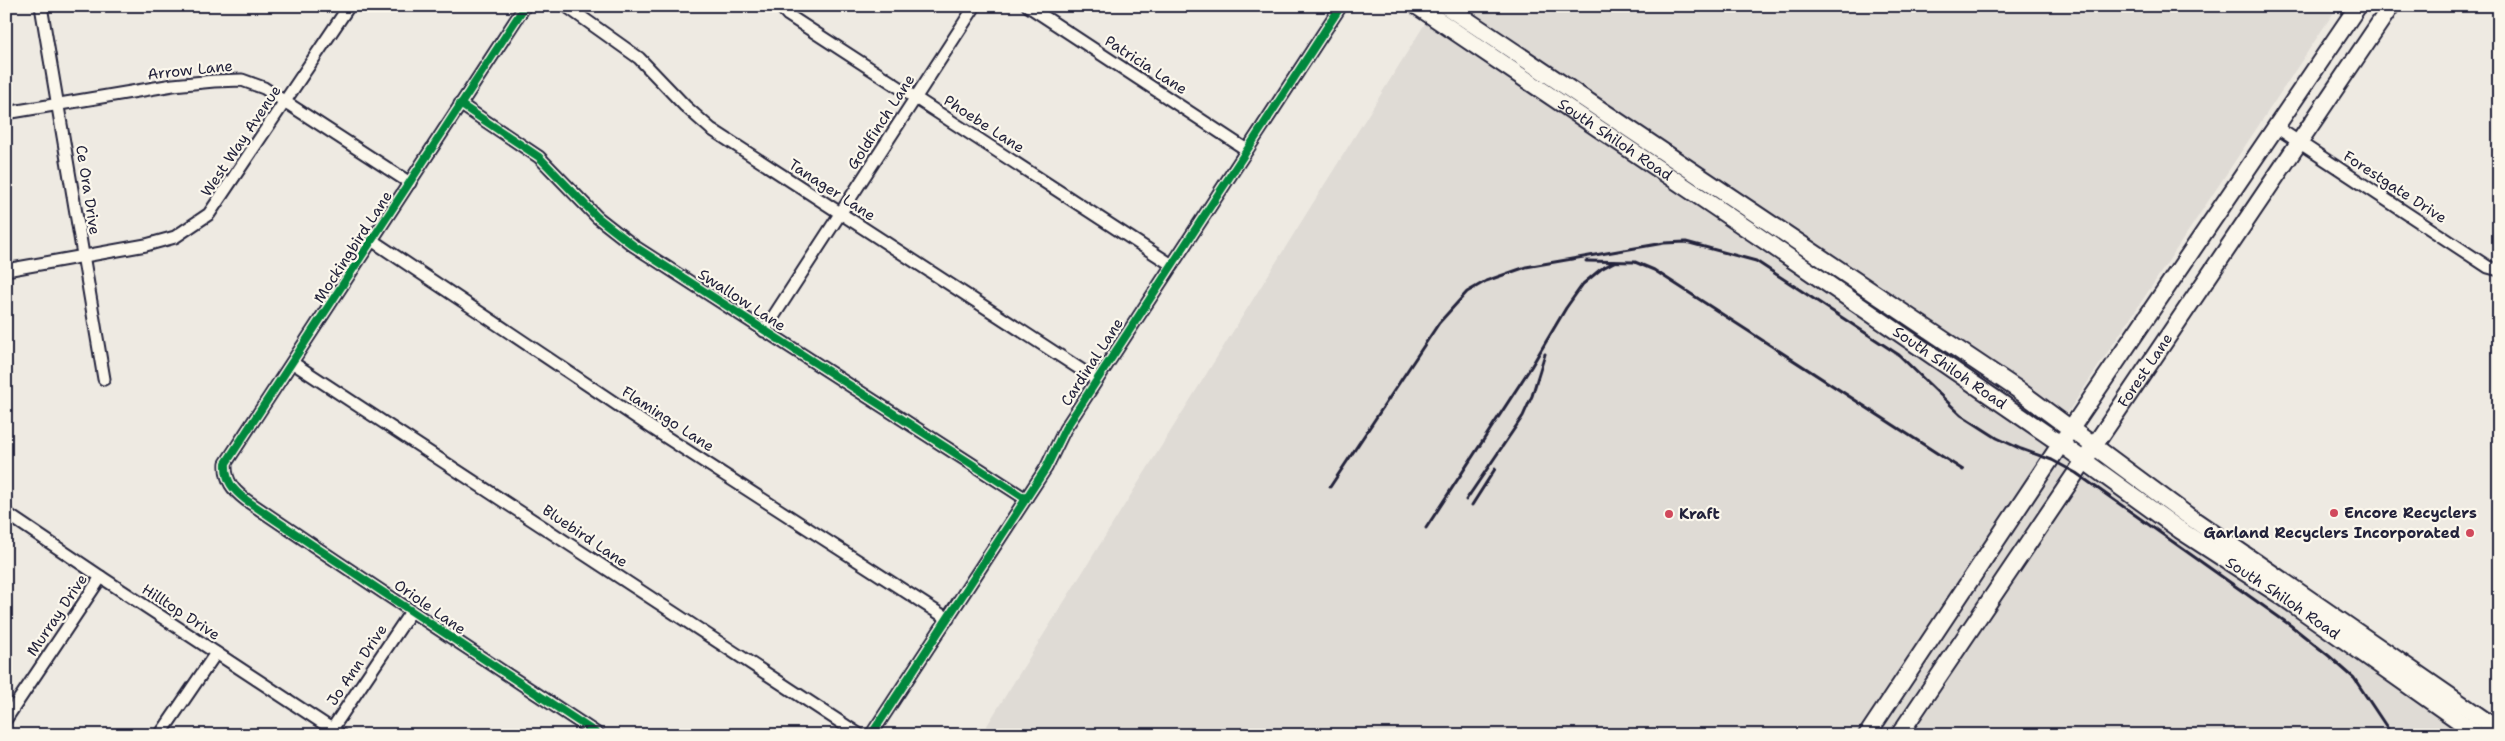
<svg xmlns="http://www.w3.org/2000/svg" width="2505" height="741" font-family="'Shantell Sans',sans-serif">
  <style>
    .built { fill: #dfdbd5 }
    .lines { fill: none; stroke-linecap: round; stroke-linejoin: round }
    .minor-casing { stroke: #22223b; stroke-width: 15 }
    .secondary-casing { stroke: #22223b; stroke-width: 20 }
    .minor { stroke: #fbf7ec; stroke-width: 11 }
    .secondary { stroke: #fbf7ec; stroke-width: 16 }
    .rail { stroke: #22223b; stroke-width: 3 }
    .cycleway-casing { stroke: #fbf7ec; stroke-width: 11 }
    .cycleway { stroke: #00873e; stroke-width: 8 }
    .poi-dot { fill: #d1495b; stroke: #fbf7ec; stroke-width: 2 }
    .labels { text-anchor: middle; dominant-baseline: central; stroke-width: 4.5; stroke-linejoin: round; paint-order: stroke }
    .street-label { font-size: 15px; fill: #22223b; stroke: #fbf7ec }
    .poi-label { font-size: 15px; font-weight: bold; fill: #22223b; stroke: #fbf7ec; text-anchor: start }
  </style>
  <rect width="100%" height="100%" fill="#eeeae2"/>
  <filter id="ink" filterUnits="userSpaceOnUse"><feTurbulence type="fractalNoise" baseFrequency=".02" numOctaves="2"/><feDisplacementMap in="SourceGraphic" scale="10" xChannelSelector="R" yChannelSelector="G"/><feConvolveMatrix kernelMatrix="1 2 1 2 8 2 1 2 1" color-interpolation-filters="sRGB"/></filter>
  <g filter="url(#ink)">
    <path class="built" d="M 1436,6 L 2338,6 L 2046,445 L 2464,735 L 981,735 Z"/>
    <g class="lines">
      <defs>
        <g id="minor">
          <path d="M 41,6 L 104,379"/>
          <path d="M 525,6 L 226,463 C 225,481 233,490 246,500 C 363,580 481,657 599,735"/>
          <path d="M 566,6 L 639,58 L 685,106 L 711,129 L 1097,380"/>
          <path d="M 780,6 L 788,15 L 1172,265"/>
          <path d="M 1028,6 L 1247,150"/>
          <path d="M 460,104 L 539,157 L 597,217 L 634,246 L 1026,499"/>
          <path d="M 6,113 L 173,85 L 214,81 L 242,80 L 264,88 L 410,183"/>
          <path d="M 2276,127 L 2488,267 L 2499,270"/>
          <path d="M 373,241 L 655,430 L 948,619"/>
          <path d="M 6,270 L 146,245 L 175,237 L 209,214 L 349,6"/>
          <path d="M 764,331 L 975,6"/>
          <path d="M 293,363 L 860,735"/>
          <path d="M 6,513 L 101,577 L 341,735"/>
          <path d="M 6,719 L 101,577"/>
          <path d="M 160,735 L 216,653"/>
          <path d="M 328,735 L 410,613"/>
          <path d="M 871,735 L 1046,468 L 1065,429 L 1097,380 L 1341,6"/>
        </g>
        <g id="secondary">
          <path id="s1" d="M 1417,6 L 1758,236 L 2061,444 L 2180,530 L 2283,597 L 2479,735"/>
          <path d="M 1446,6 L 2017,389 L 2187,515 L 2499,730"/>
          <path d="M 1867,735 L 2072,427 L 2358,6"/>
          <path id="s2" d="M 1899,735 L 2391,6"/>
        </g>
      </defs>
      <use href="#minor" class="minor-casing"/>
      <use href="#secondary" class="secondary-casing"/>
      <use href="#minor" class="minor"/>
      <use href="#secondary" class="secondary"/>
      <g class="rail">
        <path d="M 1586,261 L 1635,262 L 1654,270 L 1963,470"/>
        <path d="M 1330,487 L 1439,323 L 1467,292 L 1486,281 L 1526,267 L 1664,243 L 1686,242 L 1756,261 L 1899,355 L 1961,415 L 1997,438 L 2021,449 L 2052,460 L 2076,473 L 2290,625 L 2329,656 L 2354,678 L 2392,735"/>
        <path d="M 1466,500 L 1523,416 L 1532,396 L 1545,354"/>
        <path d="M 1472,505 L 1495,469"/>
        <path d="M 1426,528 L 1531,367 L 1566,308 L 1583,284 L 1601,269 L 1614,262"/>
      </g>
      <defs>
        <g id="cycleway">
          <path d="M 525,6 L 226,463 C 225,481 233,490 246,500 C 363,580 481,657 599,735"/>
          <path d="M 460,104 L 539,157 L 597,217 L 634,246 L 1026,499"/>
          <path d="M 871,735 L 1046,468 L 1065,429 L 1097,380 L 1341,6"/>
        </g>
      </defs>
      <use href="#cycleway" class="cycleway-casing"/>
      <use href="#cycleway" class="cycleway"/>
    </g>
  </g>
  <g class="poi-dot">
    <circle cx="2334" cy="513" r="5"/>
    <circle cx="1669" cy="514" r="5"/>
    <circle cx="2470" cy="533" r="5"/>
  </g>
  <g class="labels">
    <g class="street-label">
      <text transform="translate(1146 65) rotate(33)">Patricia Lane</text>
      <text transform="translate(190 70) rotate(-6)">Arrow Lane</text>
      <text transform="translate(881 122) rotate(-57)">Goldfinch Lane</text>
      <text transform="translate(984 124) rotate(33)">Phoebe Lane</text>
      <text stroke="none"><textPath href="#s1" startOffset="239">South Shiloh Road</textPath></text>
      <text transform="translate(241 141) rotate(-56)">West Way Avenue</text>
      <text transform="translate(2395 187) rotate(33)">Forestgate Drive</text>
      <text transform="translate(88 190) rotate(81)">Ce Ora Drive</text>
      <text transform="translate(832 190) rotate(33)">Tanager Lane</text>
      <text transform="translate(353 247) rotate(-57)">Mockingbird Lane</text>
      <text transform="translate(742 300) rotate(33)">Swallow Lane</text>
      <text transform="translate(1092 362) rotate(-57)">Cardinal Lane</text>
      <text stroke="none"><textPath href="#s1" startOffset="644">South Shiloh Road</textPath></text>
      <text stroke="none"><textPath href="#s2" startOffset="440">Forest Lane</textPath></text>
      <text transform="translate(668 419) rotate(33)">Flamingo Lane</text>
      <text transform="translate(585 536) rotate(34)">Bluebird Lane</text>
      <text stroke="none"><textPath href="#s1" startOffset="1049">South Shiloh Road</textPath></text>
      <text transform="translate(430 607) rotate(35)">Oriole Lane</text>
      <text transform="translate(181 612) rotate(33)">Hilltop Drive</text>
      <text transform="translate(57 615) rotate(-56)">Murray Drive</text>
      <text transform="translate(357 665) rotate(-56)">Jo Ann Drive</text>
    </g>
    <g class="poi-label">
      <text x="2344" y="513">Encore Recyclers</text>
      <text x="1679" y="514">Kraft</text>
      <text x="2460" y="533" text-anchor="end">Garland Recyclers Incorporated</text>
    </g>
  </g>
  <rect width="2505" height="741" fill="none" stroke="#fbf7ec" stroke-width="25"/>
  <rect x="12" y="12" width="2480" height="716" fill="none" stroke="#22223b" stroke-width="2" filter="url(#ink)"/>
</svg>
